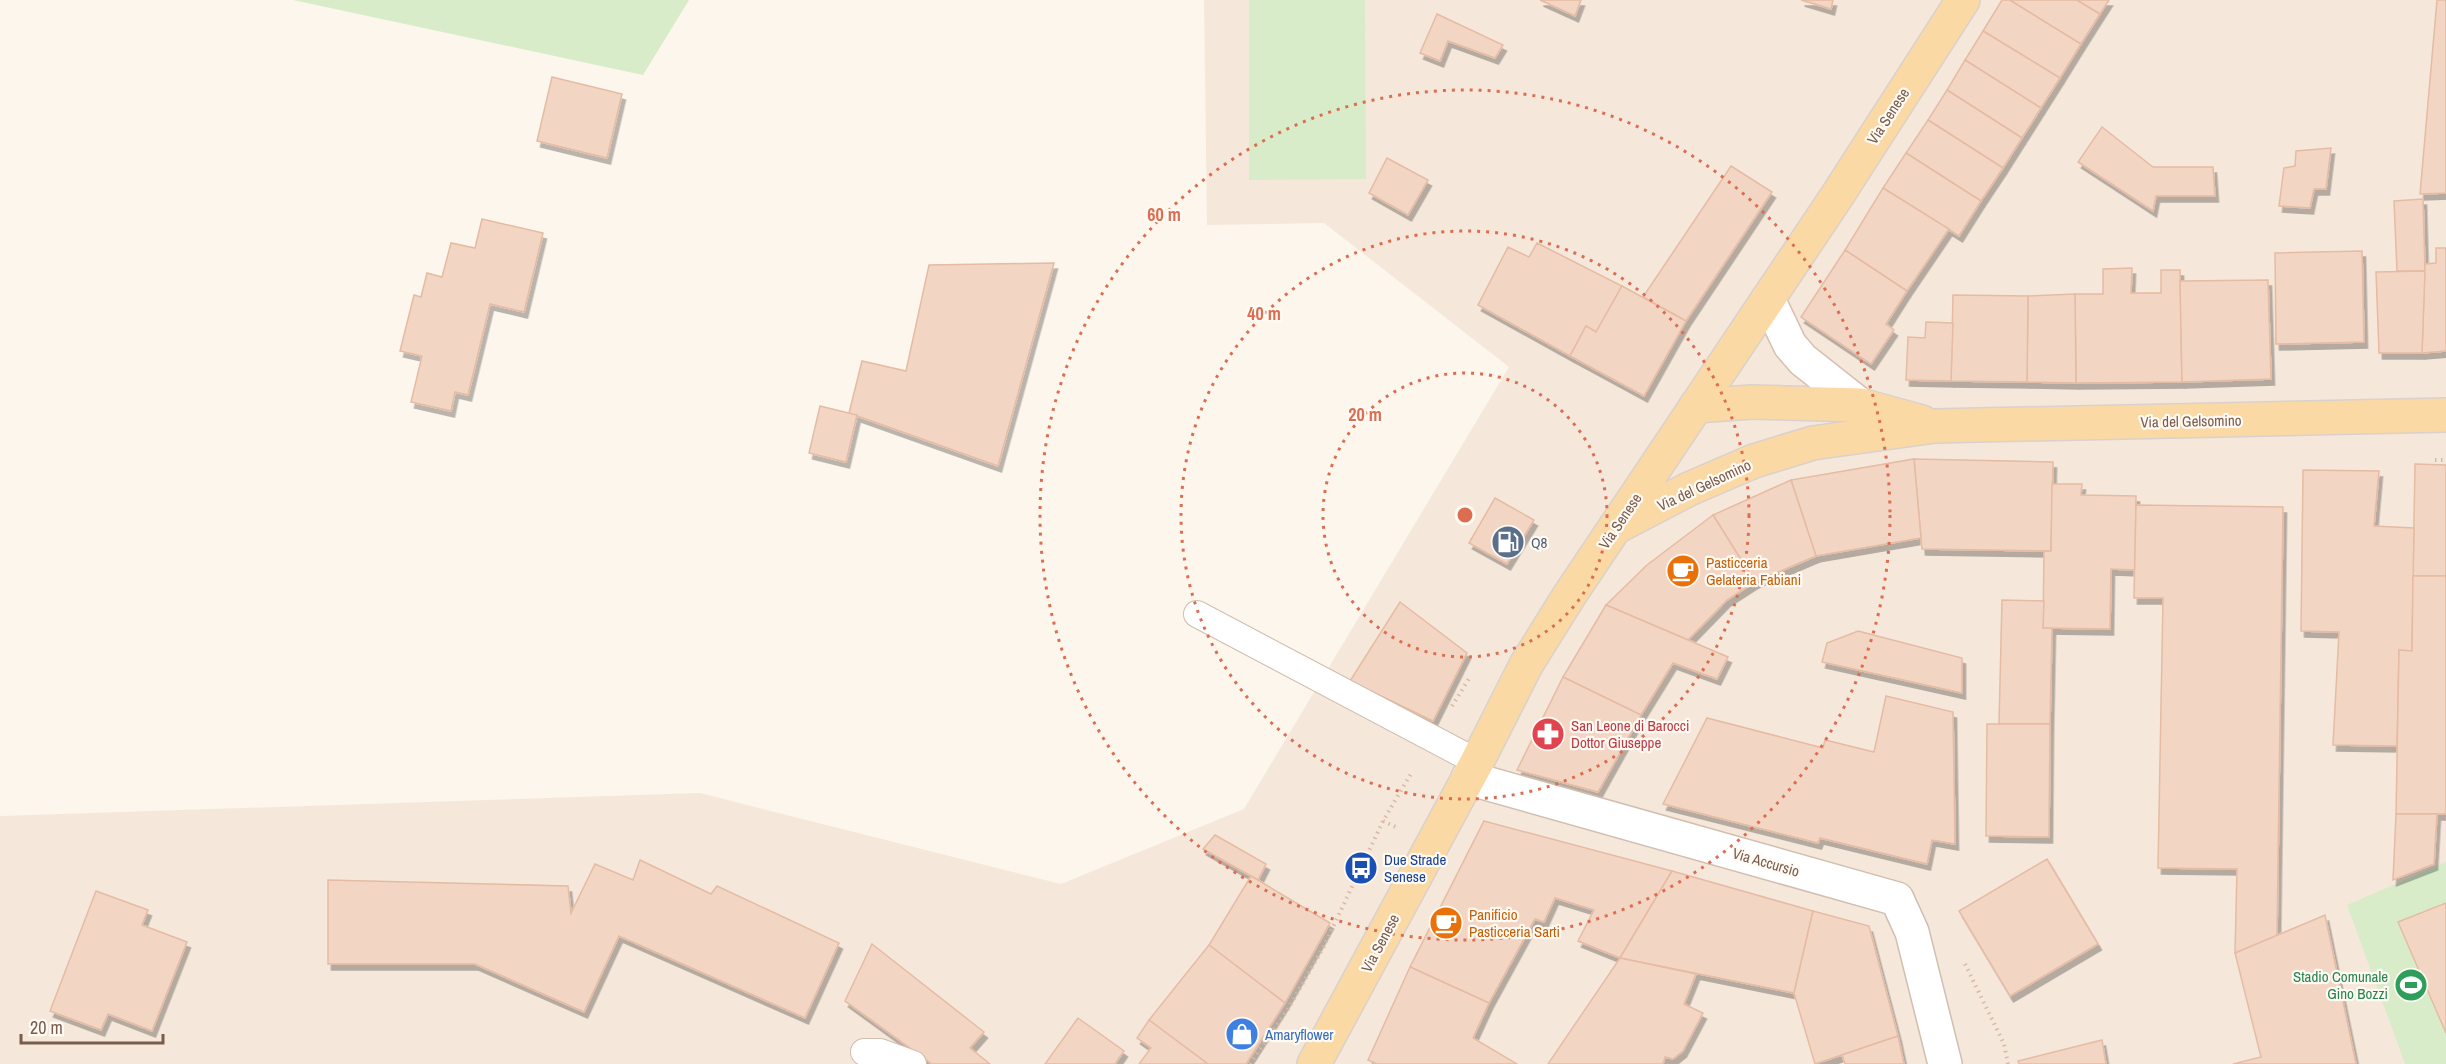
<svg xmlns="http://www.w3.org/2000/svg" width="2446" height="1064" font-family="'Archivo Narrow',sans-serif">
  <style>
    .residential { fill: #f5e8da }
    .green { fill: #d8ecc9 }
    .building { fill: #f3d5c3; stroke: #e6bba3; stroke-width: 1.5; filter: url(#shadow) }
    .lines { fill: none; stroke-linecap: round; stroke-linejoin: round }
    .lane-casing { stroke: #d1beb0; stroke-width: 28 }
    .street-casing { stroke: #d1beb0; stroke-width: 36 }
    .secondary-casing { stroke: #d6c0b0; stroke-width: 36 }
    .primary-casing { stroke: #dad1cd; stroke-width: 36 }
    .path { stroke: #d9b8a5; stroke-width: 4; stroke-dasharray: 1.5 4.5; stroke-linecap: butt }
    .lane { stroke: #fff; stroke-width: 26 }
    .street { stroke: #fff; stroke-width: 33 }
    .secondary { stroke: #fff; stroke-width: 33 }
    .primary { stroke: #fbd9a5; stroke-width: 33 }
    .ring { fill: none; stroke: #dc6d51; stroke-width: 3; stroke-dasharray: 3 6 }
    .labels { text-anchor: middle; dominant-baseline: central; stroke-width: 4.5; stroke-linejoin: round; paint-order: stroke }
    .street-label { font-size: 15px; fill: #7a5c4d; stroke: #fffaf3 }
    .service-label { font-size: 15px; fill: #4e5e75; stroke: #fffaf3; text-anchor: start }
    .food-label { font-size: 15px; fill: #c56008; stroke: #fffaf3; text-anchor: start }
    .health-label { font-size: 15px; fill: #be3a42; stroke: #fffaf3; text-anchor: start }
    .transit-label { font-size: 15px; fill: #164399; stroke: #fffaf3; text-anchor: start }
    .leisure-label { font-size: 15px; fill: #27864d; stroke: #fffaf3; text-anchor: end }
    .shop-label { font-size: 15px; fill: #366cbe; stroke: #fffaf3; text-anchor: start }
    .centre { fill: #dc6d51; stroke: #fffaf3; stroke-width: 3 }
    .ring-label { font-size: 18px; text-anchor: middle; font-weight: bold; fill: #dc6d51; stroke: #fffaf3; stroke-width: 4.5; stroke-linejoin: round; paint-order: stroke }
  </style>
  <defs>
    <filter id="shadow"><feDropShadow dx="3.5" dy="6" stdDeviation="0" flood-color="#0004"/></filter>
  </defs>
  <rect width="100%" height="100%" fill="#fdf6ec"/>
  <path class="residential" d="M 1204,0 L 2446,0 L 2446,1064 L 0,1064 L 0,816 L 700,793 L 1061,884 L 1244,809 L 1509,367 L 1324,223 L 1207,225 Z"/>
  <g class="green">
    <path d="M 293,0 L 689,0 L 643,75 Z"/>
    <path d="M 1249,0 L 1365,0 L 1366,179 L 1249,180 Z"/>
    <path d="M 2446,862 L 2446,1064 L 2405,1064 L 2347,905 Z"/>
  </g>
  <g class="building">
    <path d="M 1540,0 L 1581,0 L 1575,16 Z"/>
    <path d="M 1801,0 L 1833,0 L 1831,9 Z"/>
    <path d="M 2002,0 L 2010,0 L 2081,44 L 2060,78 L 1983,31 Z"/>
    <path d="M 2010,0 L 2077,0 L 2100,14 L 2081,44 Z"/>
    <path d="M 2077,0 L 2109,0 L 2100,14 Z"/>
    <path d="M 2437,0 L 2446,0 L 2446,193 L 2420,194 Z"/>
    <path d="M 1437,14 L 1503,45 L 1495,58 L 1448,41 L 1440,61 L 1420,53 Z"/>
    <path d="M 1983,31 L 2060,78 L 2041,108 L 1965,60 Z"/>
    <path d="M 1965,60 L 2041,108 L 2022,138 L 1947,90 Z"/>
    <path d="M 552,77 L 622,94 L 607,158 L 537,141 Z"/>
    <path d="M 1947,90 L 2022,138 L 2003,168 L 1928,120 Z"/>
    <path d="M 1928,120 L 2003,168 L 1981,201 L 1906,153 Z"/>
    <path d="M 2102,127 L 2153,167 L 2213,167 L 2215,196 L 2156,196 L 2153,211 L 2078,162 Z"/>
    <path d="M 2331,148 L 2326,189 L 2314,189 L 2310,208 L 2279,206 L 2284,168 L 2295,166 L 2296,151 Z"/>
    <path d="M 1906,153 L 1981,201 L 1959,236 L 1883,188 Z"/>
    <path d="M 1387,158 L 1428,180 L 1408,215 L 1369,193 Z"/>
    <path d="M 1731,166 L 1772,192 L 1686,321 L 1643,297 Z"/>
    <path d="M 1883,188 L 1949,229 L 1907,291 L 1845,250 Z"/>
    <path d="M 2423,199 L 2425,271 L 2397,271 L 2394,201 Z"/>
    <path d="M 482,219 L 543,233 L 524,312 L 490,304 L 468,395 L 455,392 L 451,411 L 411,402 L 422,356 L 400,351 L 414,295 L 421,297 L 427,273 L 442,277 L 451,243 L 475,248 Z"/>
    <path d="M 1537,243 L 1622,286 L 1596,332 L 1586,326 L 1570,356 L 1478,305 L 1508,247 L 1529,257 Z"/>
    <path d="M 2436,248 L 2446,248 L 2446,351 L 2422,353 L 2425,264 L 2436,263 Z"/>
    <path d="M 1845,250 L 1907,291 L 1886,324 L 1894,330 L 1871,364 L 1801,317 Z"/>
    <path d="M 2362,251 L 2364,342 L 2276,344 L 2275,253 Z"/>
    <path d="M 1054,263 L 998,466 L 849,413 L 862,361 L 906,371 L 929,265 Z"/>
    <path d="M 2132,268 L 2131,293 L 2161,293 L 2161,270 L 2180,270 L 2182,382 L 2076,383 L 2075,294 L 2103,294 L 2103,269 Z"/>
    <path d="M 2425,271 L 2422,353 L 2379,353 L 2376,272 Z"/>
    <path d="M 2268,280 L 2271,379 L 2182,382 L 2180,281 Z"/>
    <path d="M 1622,286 L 1686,321 L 1644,396 L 1570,356 L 1586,326 L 1596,332 Z"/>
    <path d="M 2075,294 L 2076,383 L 2027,382 L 2028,296 Z"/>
    <path d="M 1953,295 L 2028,296 L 2027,382 L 1951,381 Z"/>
    <path d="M 1926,322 L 1953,323 L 1951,381 L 1906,380 L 1908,337 L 1925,338 Z"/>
    <path d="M 820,406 L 857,415 L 846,462 L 809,453 Z"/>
    <path d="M 1914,459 L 2053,462 L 2051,551 L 1922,549 Z"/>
    <path d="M 1914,459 L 1921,538 L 1816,556 L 1791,480 Z"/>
    <path d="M 2415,464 L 2446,465 L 2446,576 L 2413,576 Z"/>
    <path d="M 2303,470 L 2379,471 L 2374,526 L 2414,528 L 2412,651 L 2399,650 L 2397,746 L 2333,745 L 2339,632 L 2301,631 Z"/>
    <path d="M 1791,480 L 1816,556 L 1755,582 L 1713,515 Z"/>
    <path d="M 2052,484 L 2082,484 L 2081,495 L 2136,496 L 2135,570 L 2111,569 L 2110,629 L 2043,628 L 2044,551 L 2051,551 Z"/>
    <path d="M 1495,498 L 1534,520 L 1507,564 L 1469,543 Z"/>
    <path d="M 2136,505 L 2283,507 L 2277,937 L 2235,953 L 2237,869 L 2158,868 L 2163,598 L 2134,598 Z"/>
    <path d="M 1713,515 L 1755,582 L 1727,600 L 1688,640 L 1606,605 L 1647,565 Z"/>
    <path d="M 2413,576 L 2446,576 L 2446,814 L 2396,814 L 2399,650 L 2412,651 Z"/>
    <path d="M 2002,600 L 2044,601 L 2043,628 L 2052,628 L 2050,724 L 1999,724 Z"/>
    <path d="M 1400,602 L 1467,653 L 1433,721 L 1350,681 Z"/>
    <path d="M 1606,605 L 1728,657 L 1717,679 L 1673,663 L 1641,715 L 1563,677 Z"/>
    <path d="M 1858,631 L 1962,658 L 1962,693 L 1822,662 L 1827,643 Z"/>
    <path d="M 1563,677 L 1641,715 L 1598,792 L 1517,770 Z"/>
    <path d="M 1886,696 L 1953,712 L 1955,844 L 1932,840 L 1927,864 L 1820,838 L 1818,843 L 1663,804 L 1707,718 L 1823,748 L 1825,740 L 1874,752 Z"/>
    <path d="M 1987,724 L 2050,724 L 2049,837 L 1986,836 Z"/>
    <path d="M 2396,814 L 2437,814 L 2434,864 L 2393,880 Z"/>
    <path d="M 1484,821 L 1672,871 L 1620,958 L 1578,941 L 1594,910 L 1555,898 L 1544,922 L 1535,919 L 1489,1003 L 1410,967 Z"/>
    <path d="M 1215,835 L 1266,864 L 1258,880 L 1203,849 Z"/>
    <path d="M 2047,859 L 2098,944 L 2010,996 L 1959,911 Z"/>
    <path d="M 640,860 L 711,894 L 717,886 L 839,943 L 805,1018 L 619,936 L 584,1012 L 475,964 L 328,964 L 328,880 L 568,886 L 571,913 L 595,864 L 633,880 Z"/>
    <path d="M 1672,871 L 1813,911 L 1794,993 L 1620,958 Z"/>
    <path d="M 1251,876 L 1330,923 L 1285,1003 L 1209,945 Z"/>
    <path d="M 96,891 L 148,910 L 142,925 L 187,942 L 152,1031 L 108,1014 L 101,1030 L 50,1011 Z"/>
    <path d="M 2446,903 L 2446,1033 L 2398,922 Z"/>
    <path d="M 1813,911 L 1869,926 L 1898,1036 L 1815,1064 L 1794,993 Z"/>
    <path d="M 2325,915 L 2356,1064 L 2233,1064 L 2261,1057 L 2235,953 Z"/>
    <path d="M 872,944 L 984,1032 L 970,1048 L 990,1064 L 932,1064 L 845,1001 Z"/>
    <path d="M 1209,945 L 1285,1003 L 1246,1064 L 1208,1064 L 1149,1020 Z"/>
    <path d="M 1620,958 L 1696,974 L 1684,1004 L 1703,1013 L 1683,1051 L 1673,1059 L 1665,1057 L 1663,1064 L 1548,1064 Z"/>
    <path d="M 1410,967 L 1489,1003 L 1473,1038 L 1517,1064 L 1377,1064 L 1368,1060 Z"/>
    <path d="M 1078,1018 L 1124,1051 L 1115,1064 L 1045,1064 Z"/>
    <path d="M 1149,1020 L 1208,1064 L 1139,1064 L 1151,1048 L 1137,1038 Z"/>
    <path d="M 1898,1036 L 1904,1064 L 1845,1064 L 1842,1055 Z"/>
    <path d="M 2102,1040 L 2106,1064 L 2019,1064 L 2018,1061 Z"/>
  </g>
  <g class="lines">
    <defs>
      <g id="lane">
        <path d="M 1197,614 L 1477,762"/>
        <path d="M 864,1052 L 880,1052 L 913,1064"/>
      </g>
      <path id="street" d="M 1468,778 L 1897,899 L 1912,932 L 1945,1064"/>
      <path id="secondary" d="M 1768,299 L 1790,345 L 1803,360 L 1860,405"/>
      <g id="primary">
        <path d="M 1696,406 L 1752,402 L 1860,405 L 1922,422"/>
        <path d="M 1618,526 L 1689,489 L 1754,461 L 1813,443 L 1935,426 L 2446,415"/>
        <path d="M 1314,1064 L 1477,762 L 1526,665 L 1569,596 L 1837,196 L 1963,0"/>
      </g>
    </defs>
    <use href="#lane" class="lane-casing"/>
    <use href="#street" class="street-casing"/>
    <use href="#secondary" class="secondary-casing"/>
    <use href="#primary" class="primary-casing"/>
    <g class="path">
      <path d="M 2435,460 L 2446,460"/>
      <path d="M 1452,706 L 1470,677"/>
      <path d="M 1383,821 L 1396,827"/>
      <path d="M 1965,964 L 2004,1044 L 2008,1064"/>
      <path d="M 1250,1064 L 1288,1009 L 1324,946 L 1383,821 L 1412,772"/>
    </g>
    <use href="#lane" class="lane"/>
    <use href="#street" class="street"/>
    <use href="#secondary" class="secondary"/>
    <use href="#primary" class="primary"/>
  </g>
  <g class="ring">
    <circle cx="1465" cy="515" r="142"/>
    <circle cx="1465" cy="515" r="284"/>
    <circle cx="1465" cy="515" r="425"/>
  </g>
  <defs>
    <symbol id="fuel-disc" viewBox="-11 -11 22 22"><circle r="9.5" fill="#5c6f8a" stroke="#fffaf3"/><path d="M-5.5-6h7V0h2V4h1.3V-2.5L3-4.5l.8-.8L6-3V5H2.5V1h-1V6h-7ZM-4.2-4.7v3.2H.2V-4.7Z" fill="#fff"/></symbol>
    <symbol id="cafe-disc" viewBox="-11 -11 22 22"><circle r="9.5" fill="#e8710a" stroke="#fffaf3"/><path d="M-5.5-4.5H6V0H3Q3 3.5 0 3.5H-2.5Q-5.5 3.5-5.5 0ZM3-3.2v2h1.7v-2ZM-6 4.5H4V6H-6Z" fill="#fff"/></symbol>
    <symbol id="pharmacy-disc" viewBox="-11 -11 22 22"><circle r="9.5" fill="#e0444e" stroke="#fffaf3"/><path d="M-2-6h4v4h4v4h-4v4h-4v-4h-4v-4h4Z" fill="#fff"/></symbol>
    <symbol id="bus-disc" viewBox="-11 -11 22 22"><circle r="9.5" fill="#1a4fb4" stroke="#fffaf3"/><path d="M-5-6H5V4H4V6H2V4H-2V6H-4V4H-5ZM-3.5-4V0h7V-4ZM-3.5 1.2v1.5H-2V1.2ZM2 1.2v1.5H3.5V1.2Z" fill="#fff"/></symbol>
    <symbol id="stadium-disc" viewBox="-11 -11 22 22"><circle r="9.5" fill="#2e9e5b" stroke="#fffaf3"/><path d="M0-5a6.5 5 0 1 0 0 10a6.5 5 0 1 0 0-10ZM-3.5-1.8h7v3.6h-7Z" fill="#fff"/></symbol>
    <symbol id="shop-disc" viewBox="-11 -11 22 22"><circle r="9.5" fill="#3f7fe0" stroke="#fffaf3"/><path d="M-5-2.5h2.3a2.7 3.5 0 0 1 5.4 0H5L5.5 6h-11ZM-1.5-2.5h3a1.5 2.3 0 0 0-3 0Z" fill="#fff"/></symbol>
  </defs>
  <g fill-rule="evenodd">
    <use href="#fuel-disc" x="1489" y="523" width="38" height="38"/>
    <use href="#cafe-disc" x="1664" y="552" width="38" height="38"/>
    <use href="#pharmacy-disc" x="1529" y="715" width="38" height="38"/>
    <use href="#bus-disc" x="1342" y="849" width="38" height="38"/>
    <use href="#cafe-disc" x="1427" y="904" width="38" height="38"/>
    <use href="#stadium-disc" x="2392" y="966" width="38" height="38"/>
    <use href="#shop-disc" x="1223" y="1015" width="38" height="38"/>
  </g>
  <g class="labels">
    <g class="street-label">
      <text transform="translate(1888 116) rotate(-57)">Via Senese</text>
      <text transform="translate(2191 421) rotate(-1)">Via del Gelsomino</text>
      <text transform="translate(1704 485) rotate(-25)">Via del Gelsomino</text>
      <text transform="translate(1620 521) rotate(-56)">Via Senese</text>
      <text transform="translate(1766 862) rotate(16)">Via Accursio</text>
      <text transform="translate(1380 943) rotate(-62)">Via Senese</text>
    </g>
    <g class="service-label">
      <text x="1531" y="542">Q8</text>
    </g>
    <g class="food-label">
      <text x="1706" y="562">Pasticceria<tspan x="1706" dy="17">Gelateria Fabiani</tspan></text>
      <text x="1469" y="914">Panificio<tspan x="1469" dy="17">Pasticceria Sarti</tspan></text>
    </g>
    <g class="health-label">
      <text x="1571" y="725">San Leone di Barocci<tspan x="1571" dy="17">Dottor Giuseppe</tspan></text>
    </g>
    <g class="transit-label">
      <text x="1384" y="859">Due Strade<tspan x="1384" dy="17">Senese</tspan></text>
    </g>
    <g class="leisure-label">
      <text x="2388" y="976">Stadio Comunale<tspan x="2388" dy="17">Gino Bozzi</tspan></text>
    </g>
    <g class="shop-label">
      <text x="1265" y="1034">Amaryflower</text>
    </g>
  </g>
  <circle cx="1465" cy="515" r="9" class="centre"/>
  <g class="ring-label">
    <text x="1164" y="221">60 m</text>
    <text x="1264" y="320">40 m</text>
    <text x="1365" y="421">20 m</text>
  </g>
  <path d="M21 1034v9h142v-9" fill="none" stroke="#7a5c4d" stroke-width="3"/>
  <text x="30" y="1034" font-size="18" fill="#7a5c4d" stroke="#fffaf3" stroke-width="4.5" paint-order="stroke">20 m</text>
</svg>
